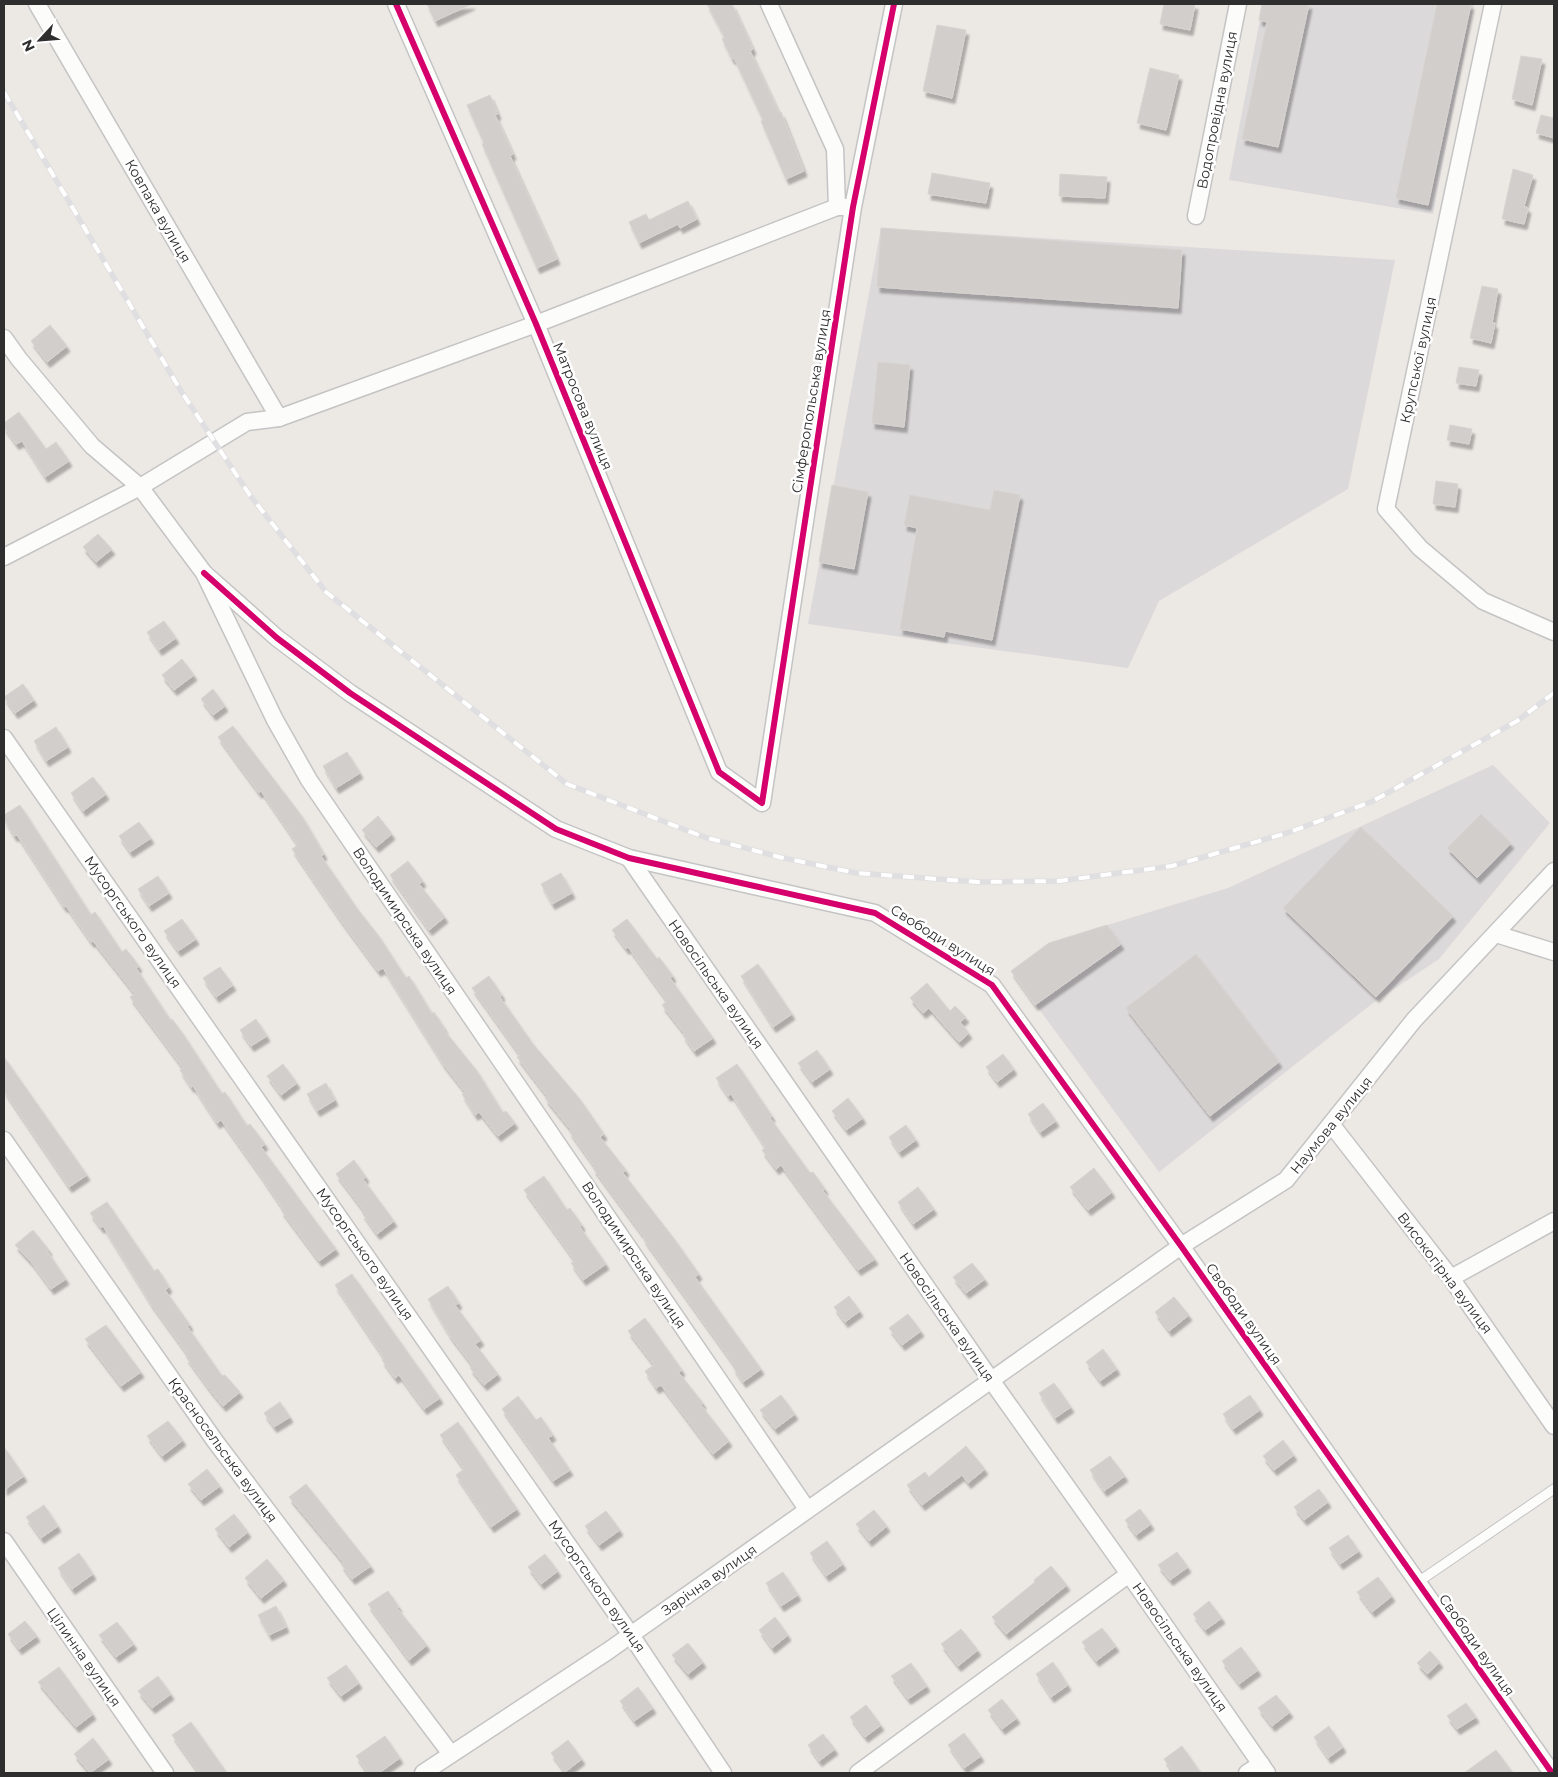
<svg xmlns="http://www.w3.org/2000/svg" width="1558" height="1777" font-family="Montserrat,sans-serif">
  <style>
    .industrial { fill: #dcd9db }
    .building { fill: #d1cecb; stroke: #d7d4d0; filter: url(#shadow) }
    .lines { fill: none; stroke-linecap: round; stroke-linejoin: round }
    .service-casing { stroke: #c5c4c5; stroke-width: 11 }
    .minor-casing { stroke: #c5c4c5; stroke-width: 19 }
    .service { stroke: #fcfcfb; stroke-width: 9 }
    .minor { stroke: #fcfcfb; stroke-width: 16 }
    .rail-casing { stroke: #dfdfe1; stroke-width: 5.5 }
    .rail { stroke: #fff; stroke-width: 4; stroke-dasharray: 11; stroke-linecap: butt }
    .cycleway-casing { stroke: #fff; stroke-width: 9 }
    .cycleway { stroke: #d6006c; stroke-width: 6 }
    .labels { text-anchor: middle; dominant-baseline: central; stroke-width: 5; stroke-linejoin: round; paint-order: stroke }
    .street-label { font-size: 14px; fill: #2e2e2e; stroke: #fff }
  </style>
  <defs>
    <filter id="shadow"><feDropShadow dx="3" dy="5.5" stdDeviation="1" flood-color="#0004"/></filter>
  </defs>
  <rect width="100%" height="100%" fill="#ece8e4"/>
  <g class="industrial">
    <path d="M 1263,4 L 1474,4 L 1433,214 L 1229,180 Z"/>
    <path d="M 881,228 L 1395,260 L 1348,489 L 1159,601 L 1128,668 L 808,624 Z"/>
    <path d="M 1493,765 L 1550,823 L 1439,959 L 1373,1003 L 1159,1172 L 1011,971 L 1049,943 L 1228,888 Z"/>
  </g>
  <g class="building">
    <path d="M 427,4 L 472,4 L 435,21 Z"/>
    <path d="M 707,4 L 732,4 L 753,49 L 750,51 L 779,113 L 781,112 L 804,171 L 786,179 L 761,121 L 763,120 L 734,58 L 732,59 L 722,39 L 725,38 Z"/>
    <path d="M 1164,4 L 1195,4 L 1190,30 L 1160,24 Z"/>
    <path d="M 1262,4 L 1309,4 L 1278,147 L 1242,139 L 1267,22 L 1259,20 Z"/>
    <path d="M 1437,4 L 1471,4 L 1428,205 L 1396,198 Z"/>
    <path d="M 937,25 L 966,30 L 952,98 L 923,91 Z"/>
    <path d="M 1521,56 L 1542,59 L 1532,105 L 1512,99 Z"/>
    <path d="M 1150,68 L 1179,75 L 1166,130 L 1137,123 Z"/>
    <path d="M 490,95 L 498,114 L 495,115 L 513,154 L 510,156 L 557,259 L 537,268 L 482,144 L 484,143 L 467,105 Z"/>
    <path d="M 1541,115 L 1554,118 L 1554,138 L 1536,133 Z"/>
    <path d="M 1513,169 L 1533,175 L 1524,206 L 1528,208 L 1524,224 L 1502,219 Z"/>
    <path d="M 932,173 L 990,183 L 986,203 L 928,194 Z"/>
    <path d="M 1060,174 L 1107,177 L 1105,198 L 1059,196 Z"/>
    <path d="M 688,201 L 697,219 L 680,228 L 678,224 L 639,243 L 629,222 L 646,214 L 649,220 Z"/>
    <path d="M 881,228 L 1182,250 L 1178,308 L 877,287 Z"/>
    <path d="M 1482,286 L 1498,289 L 1492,323 L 1495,323 L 1491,343 L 1470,338 Z"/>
    <path d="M 50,325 L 67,346 L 47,362 L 31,341 Z"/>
    <path d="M 878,362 L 910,365 L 904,427 L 872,423 Z"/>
    <path d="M 1459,367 L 1479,370 L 1476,386 L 1456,383 Z"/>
    <path d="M 19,412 L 46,449 L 56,442 L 69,461 L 45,477 L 22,441 L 16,444 L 4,427 L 4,423 Z"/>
    <path d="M 1450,425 L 1472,429 L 1469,444 L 1447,440 Z"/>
    <path d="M 1436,481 L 1458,484 L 1455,507 L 1433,504 Z"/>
    <path d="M 832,485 L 868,492 L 854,569 L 819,562 Z"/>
    <path d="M 994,490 L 1020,495 L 992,640 L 945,631 L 944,637 L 900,629 L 917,528 L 904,525 L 910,495 L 990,510 Z"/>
    <path d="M 98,534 L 112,549 L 96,562 L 83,547 Z"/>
    <path d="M 164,621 L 176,638 L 159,650 L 147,632 Z"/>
    <path d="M 182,659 L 194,675 L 174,690 L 162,675 Z"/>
    <path d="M 23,684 L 34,700 L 15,713 L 4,697 Z"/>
    <path d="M 213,689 L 225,706 L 213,715 L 201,699 Z"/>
    <path d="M 233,726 L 301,815 L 324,854 L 321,856 L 356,907 L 378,935 L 406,978 L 409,976 L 432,1014 L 434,1012 L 445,1029 L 444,1030 L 477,1071 L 503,1113 L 506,1111 L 515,1123 L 498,1136 L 479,1112 L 475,1115 L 462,1094 L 465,1092 L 443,1064 L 383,968 L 378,971 L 339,918 L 292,849 L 298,845 L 261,791 L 259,793 L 218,737 Z"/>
    <path d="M 56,727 L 68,747 L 46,761 L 34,741 Z"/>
    <path d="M 347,752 L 360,773 L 336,788 L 323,766 Z"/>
    <path d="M 93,777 L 106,794 L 83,811 L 71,793 Z"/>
    <path d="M 20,805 L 91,915 L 95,912 L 122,952 L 126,949 L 139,966 L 136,968 L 171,1021 L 172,1019 L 183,1034 L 222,1094 L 225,1092 L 247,1126 L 250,1124 L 265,1144 L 261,1147 L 336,1249 L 319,1261 L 281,1210 L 283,1209 L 258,1172 L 221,1120 L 217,1123 L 193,1086 L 191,1087 L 180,1070 L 183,1068 L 130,997 L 135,994 L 93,941 L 91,942 L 66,906 L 64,907 L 17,835 L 14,836 L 4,819 L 4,815 Z"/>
    <path d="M 1481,814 L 1511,843 L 1477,878 L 1447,848 Z"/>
    <path d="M 378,816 L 392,834 L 376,847 L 362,830 Z"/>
    <path d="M 139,822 L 151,838 L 130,852 L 119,836 Z"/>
    <path d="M 1361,827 L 1453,916 L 1376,997 L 1283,908 Z"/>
    <path d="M 408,861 L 423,881 L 419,884 L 445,917 L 429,930 L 390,875 Z"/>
    <path d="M 561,873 L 572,893 L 552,904 L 541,884 Z"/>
    <path d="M 158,876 L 169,893 L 149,906 L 138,889 Z"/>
    <path d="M 182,919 L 196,939 L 178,951 L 164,931 Z"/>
    <path d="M 627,919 L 657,959 L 659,957 L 673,976 L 670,978 L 713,1038 L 694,1051 L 683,1035 L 684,1033 L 662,1005 L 667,1001 L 628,947 L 626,949 L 612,930 Z"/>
    <path d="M 1107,925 L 1121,944 L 1035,1005 L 1011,971 L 1049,943 Z"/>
    <path d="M 1196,954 L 1279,1062 L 1210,1116 L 1126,1008 Z"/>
    <path d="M 758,964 L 792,1014 L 773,1027 L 741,976 Z"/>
    <path d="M 220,967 L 233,985 L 216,997 L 203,978 Z"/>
    <path d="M 489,976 L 502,995 L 500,997 L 533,1044 L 579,1098 L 604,1134 L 600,1137 L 626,1170 L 623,1173 L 675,1240 L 699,1274 L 695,1277 L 761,1369 L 743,1382 L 733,1367 L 735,1366 L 643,1238 L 644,1237 L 593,1168 L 595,1167 L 569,1131 L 571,1130 L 545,1098 L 547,1096 L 517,1057 L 520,1055 L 472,988 Z"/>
    <path d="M 927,983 L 950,1011 L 955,1006 L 966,1017 L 960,1022 L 969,1033 L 959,1042 L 929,1008 L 923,1013 L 910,998 Z"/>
    <path d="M 256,1019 L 267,1036 L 251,1046 L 240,1030 Z"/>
    <path d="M 817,1050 L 830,1069 L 812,1082 L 798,1063 Z"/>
    <path d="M 1003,1054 L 1014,1069 L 997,1082 L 986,1067 Z"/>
    <path d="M 4,1057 L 87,1175 L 69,1187 L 4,1091 Z"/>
    <path d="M 283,1064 L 297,1083 L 281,1095 L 267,1076 Z"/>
    <path d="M 737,1064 L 772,1116 L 770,1118 L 810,1173 L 813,1172 L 825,1189 L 823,1191 L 875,1259 L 858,1270 L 781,1165 L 776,1169 L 762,1150 L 766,1148 L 731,1094 L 728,1096 L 716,1078 Z"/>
    <path d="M 326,1083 L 335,1100 L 317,1111 L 307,1094 Z"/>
    <path d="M 848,1098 L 863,1118 L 846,1130 L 832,1111 Z"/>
    <path d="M 1043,1103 L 1056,1121 L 1040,1132 L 1028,1114 Z"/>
    <path d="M 906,1125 L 916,1140 L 899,1152 L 889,1137 Z"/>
    <path d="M 354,1160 L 366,1177 L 363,1179 L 394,1221 L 377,1234 L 362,1213 L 364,1211 L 336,1174 Z"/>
    <path d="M 1094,1168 L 1112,1192 L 1088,1210 L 1070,1187 Z"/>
    <path d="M 544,1176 L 567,1210 L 570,1208 L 582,1225 L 580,1227 L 606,1264 L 583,1280 L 571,1263 L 575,1261 L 524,1190 Z"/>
    <path d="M 918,1187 L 934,1209 L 913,1224 L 898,1202 Z"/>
    <path d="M 107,1202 L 154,1271 L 158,1269 L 169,1287 L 165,1290 L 190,1325 L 187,1326 L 222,1376 L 225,1375 L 240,1392 L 223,1406 L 207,1386 L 186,1357 L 188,1355 L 151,1304 L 103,1226 L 101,1228 L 90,1213 Z"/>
    <path d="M 33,1230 L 49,1250 L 47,1251 L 66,1279 L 51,1289 L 32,1263 L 15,1245 Z"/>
    <path d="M 972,1263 L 985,1279 L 966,1293 L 953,1277 Z"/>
    <path d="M 352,1274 L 440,1398 L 424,1409 L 399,1375 L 395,1378 L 382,1360 L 384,1358 L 335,1285 Z"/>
    <path d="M 448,1286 L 459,1303 L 455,1305 L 481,1340 L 475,1344 L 498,1374 L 484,1385 L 470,1368 L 473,1366 L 450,1336 L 428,1299 Z"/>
    <path d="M 849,1296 L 860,1311 L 845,1322 L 834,1307 Z"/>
    <path d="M 1174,1297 L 1189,1315 L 1169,1331 L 1155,1312 Z"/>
    <path d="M 908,1314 L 921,1331 L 902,1345 L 889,1328 Z"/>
    <path d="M 645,1318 L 682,1370 L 679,1373 L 703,1403 L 701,1405 L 729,1441 L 713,1454 L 661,1385 L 656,1388 L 645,1371 L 654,1365 L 628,1331 Z"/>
    <path d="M 106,1325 L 141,1372 L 121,1386 L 85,1339 Z"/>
    <path d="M 1103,1349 L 1117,1369 L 1100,1381 L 1086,1362 Z"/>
    <path d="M 1054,1383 L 1071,1407 L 1055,1418 L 1039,1393 Z"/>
    <path d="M 781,1395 L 795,1414 L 775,1429 L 760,1410 Z"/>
    <path d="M 1250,1395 L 1260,1410 L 1233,1429 L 1223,1414 Z"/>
    <path d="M 518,1396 L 536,1420 L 541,1417 L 553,1435 L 548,1438 L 570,1470 L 553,1481 L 502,1409 Z"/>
    <path d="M 280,1402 L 290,1417 L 274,1427 L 264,1413 Z"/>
    <path d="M 168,1421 L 183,1440 L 162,1456 L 147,1436 Z"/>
    <path d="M 458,1422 L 517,1509 L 491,1527 L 456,1475 L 464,1469 L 440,1435 Z"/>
    <path d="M 1283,1440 L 1294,1455 L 1274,1470 L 1263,1456 Z"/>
    <path d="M 966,1446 L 985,1469 L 968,1483 L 962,1475 L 922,1505 L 907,1485 L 925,1472 L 929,1477 Z"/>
    <path d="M 4,1447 L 24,1476 L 4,1490 Z"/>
    <path d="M 1110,1456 L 1125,1476 L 1104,1491 L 1090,1470 Z"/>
    <path d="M 207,1469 L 220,1486 L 201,1500 L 188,1484 Z"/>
    <path d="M 306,1484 L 371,1566 L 352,1579 L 341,1564 L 343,1562 L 289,1497 Z"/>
    <path d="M 1319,1489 L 1328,1502 L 1304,1520 L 1294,1507 Z"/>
    <path d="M 44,1505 L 58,1526 L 41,1538 L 26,1517 Z"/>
    <path d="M 1140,1509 L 1151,1524 L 1136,1535 L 1125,1520 Z"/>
    <path d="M 874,1510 L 887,1526 L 869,1541 L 856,1524 Z"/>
    <path d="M 606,1511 L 620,1530 L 599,1545 L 585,1526 Z"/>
    <path d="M 234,1514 L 248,1532 L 229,1547 L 215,1529 Z"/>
    <path d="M 1348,1535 L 1359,1551 L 1340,1564 L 1329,1548 Z"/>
    <path d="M 827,1541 L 843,1564 L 826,1576 L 810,1553 Z"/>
    <path d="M 1177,1552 L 1188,1567 L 1170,1580 L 1158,1565 Z"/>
    <path d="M 79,1553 L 93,1574 L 72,1589 L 58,1568 Z"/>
    <path d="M 545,1554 L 558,1571 L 541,1584 L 528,1567 Z"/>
    <path d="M 267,1559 L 284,1580 L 261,1598 L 245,1578 Z"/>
    <path d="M 1051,1566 L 1067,1585 L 1006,1634 L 992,1617 L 1035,1582 L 1034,1580 Z"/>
    <path d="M 783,1572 L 798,1595 L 781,1606 L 766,1583 Z"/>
    <path d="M 1378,1577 L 1392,1596 L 1372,1612 L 1357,1592 Z"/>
    <path d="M 388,1591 L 399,1607 L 397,1608 L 427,1645 L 409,1660 L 368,1604 Z"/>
    <path d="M 1209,1601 L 1222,1618 L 1205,1630 L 1193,1614 Z"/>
    <path d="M 276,1606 L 286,1627 L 269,1635 L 258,1615 Z"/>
    <path d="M 775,1617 L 788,1635 L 772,1648 L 759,1630 Z"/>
    <path d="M 25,1621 L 37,1636 L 19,1649 L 8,1634 Z"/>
    <path d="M 117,1622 L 134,1644 L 116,1657 L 99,1635 Z"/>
    <path d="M 1102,1628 L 1116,1646 L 1096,1661 L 1082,1642 Z"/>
    <path d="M 961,1629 L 978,1650 L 958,1666 L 941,1644 Z"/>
    <path d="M 688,1643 L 703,1662 L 688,1674 L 672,1655 Z"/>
    <path d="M 1241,1647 L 1258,1670 L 1239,1684 L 1222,1661 Z"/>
    <path d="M 1430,1651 L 1440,1662 L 1427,1674 L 1417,1663 Z"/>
    <path d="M 1053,1662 L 1068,1685 L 1051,1697 L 1036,1674 Z"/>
    <path d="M 911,1663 L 927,1686 L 908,1699 L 891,1676 Z"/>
    <path d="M 346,1665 L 359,1683 L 341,1696 L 327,1678 Z"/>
    <path d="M 59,1667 L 93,1714 L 76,1727 L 38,1682 Z"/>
    <path d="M 158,1676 L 171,1694 L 152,1708 L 138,1691 Z"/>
    <path d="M 638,1687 L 653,1708 L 634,1721 L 620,1701 Z"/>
    <path d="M 1276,1695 L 1290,1712 L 1272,1726 L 1258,1708 Z"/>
    <path d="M 1002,1699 L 1017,1718 L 1002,1729 L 988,1710 Z"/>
    <path d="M 1466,1703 L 1476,1717 L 1457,1729 L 1447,1716 Z"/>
    <path d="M 866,1705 L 881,1725 L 865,1737 L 850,1717 Z"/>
    <path d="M 191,1722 L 227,1773 L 199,1773 L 172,1735 Z"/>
    <path d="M 1329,1726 L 1343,1747 L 1328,1758 L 1314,1737 Z"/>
    <path d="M 964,1733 L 981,1756 L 964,1768 L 948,1745 Z"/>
    <path d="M 823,1734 L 835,1749 L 819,1761 L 808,1745 Z"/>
    <path d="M 385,1736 L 400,1758 L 379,1773 L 368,1773 L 356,1756 Z"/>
    <path d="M 93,1738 L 109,1759 L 90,1773 L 74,1754 Z"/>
    <path d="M 568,1740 L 582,1759 L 565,1772 L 551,1753 Z"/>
    <path d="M 1182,1746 L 1201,1773 L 1174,1773 L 1164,1759 Z"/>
    <path d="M 1496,1750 L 1513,1773 L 1464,1773 Z"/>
  </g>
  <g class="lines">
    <defs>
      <path id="service" d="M 1418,1582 L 1554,1489"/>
      <g id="minor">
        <path d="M 37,4 L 279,418"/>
        <path d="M 396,4 L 536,324 L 719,772 L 762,803 L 853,207 L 894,4"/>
        <path d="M 769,4 L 835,149 L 837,207 L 848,207"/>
        <path d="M 1493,4 L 1386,509 L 1420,548 L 1483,601 L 1554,632"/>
        <path d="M 1196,216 L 1238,4"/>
        <path d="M 4,338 L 19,359 L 92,446 L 140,487 L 204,573 L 275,720 L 309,780 L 807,1509"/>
        <path d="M 4,557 L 140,487 L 247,422 L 279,418 L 536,324 L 837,207"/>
        <path d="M 204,573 L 277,638 L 350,693 L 556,829 L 629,858 L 875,913 L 992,985 L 1181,1246 L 1552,1773"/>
        <path d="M 4,738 L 631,1635 L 723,1773"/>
        <path d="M 629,858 L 991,1380 L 1129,1574 L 1267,1773"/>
        <path d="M 1496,934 L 1554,952"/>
        <path d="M 1331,1124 L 1451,1278 L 1554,1426"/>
        <path d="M 4,1140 L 215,1441 L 451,1754"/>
        <path d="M 1451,1278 L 1554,1221"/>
        <path d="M 4,1541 L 165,1773"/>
        <path d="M 423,1773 L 608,1651 L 1181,1246 L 1286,1180 L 1414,1020 L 1554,871"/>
        <path d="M 858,1773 L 1129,1574"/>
        <path d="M 1247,1773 L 1261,1764"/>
      </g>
    </defs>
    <use href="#service" class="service-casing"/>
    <use href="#minor" class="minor-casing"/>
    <use href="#service" class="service"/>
    <use href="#minor" class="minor"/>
    <defs>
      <path id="rail" d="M 4,92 L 181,391 L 249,494 L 326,592 L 567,784 L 704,837 L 779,857 L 856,873 L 978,882 L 1059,881 L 1172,866 L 1287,833 L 1371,802 L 1517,721 L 1554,693"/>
    </defs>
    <use href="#rail" class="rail-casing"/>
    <use href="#rail" class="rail"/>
    <defs>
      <g id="cycleway">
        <path d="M 396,4 L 536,324 L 719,772 L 762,803 L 853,207 L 894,4"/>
        <path d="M 204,573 L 277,638 L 350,693 L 556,829 L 629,858 L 875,913 L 992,985 L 1181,1246 L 1552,1773"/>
      </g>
    </defs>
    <use href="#cycleway" class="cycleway-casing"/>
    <use href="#cycleway" class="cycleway"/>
  </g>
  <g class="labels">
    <g class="street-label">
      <text transform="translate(1217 110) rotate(-79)">Водопровідна вулиця</text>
      <text transform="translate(158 211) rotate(60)">Ковпака вулиця</text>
      <text transform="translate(1418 360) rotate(-78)">Крупської вулиця</text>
      <text transform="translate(811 401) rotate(-81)">Сімферопольська вулиця</text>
      <text transform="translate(583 406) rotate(68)">Матросова вулиця</text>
      <text transform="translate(405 921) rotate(56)">Володимирська вулиця</text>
      <text transform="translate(133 922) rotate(55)">Мусоргського вулиця</text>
      <text transform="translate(943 940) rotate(32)">Свободи вулиця</text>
      <text transform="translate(716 984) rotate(55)">Новосільська вулиця</text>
      <text transform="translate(1331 1125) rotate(-51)">Наумова вулиця</text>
      <text transform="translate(365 1254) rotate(55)">Мусоргського вулиця</text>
      <text transform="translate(634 1255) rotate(56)">Володимирська вулиця</text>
      <text transform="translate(1445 1273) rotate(53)">Високогірна вулиця</text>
      <text transform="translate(1244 1314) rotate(55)">Свободи вулиця</text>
      <text transform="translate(947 1317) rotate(55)">Новосільська вулиця</text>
      <text transform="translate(223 1450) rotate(54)">Красносельська вулиця</text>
      <text transform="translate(709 1580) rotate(-35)">Зарічна вулиця</text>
      <text transform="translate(597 1586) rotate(55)">Мусоргського вулиця</text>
      <text transform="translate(1477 1645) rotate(55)">Свободи вулиця</text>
      <text transform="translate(1180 1647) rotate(55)">Новосільська вулиця</text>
      <text transform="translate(84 1657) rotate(55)">Цілинна вулиця</text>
    </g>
  </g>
  <rect width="1558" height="1777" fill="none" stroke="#2e2e2e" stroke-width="10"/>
  <g transform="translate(40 40) rotate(244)" stroke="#ffffff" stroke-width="4" paint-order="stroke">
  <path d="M0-4L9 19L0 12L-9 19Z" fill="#2e2e2e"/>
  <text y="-8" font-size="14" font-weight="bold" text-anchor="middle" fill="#2e2e2e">N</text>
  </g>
</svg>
